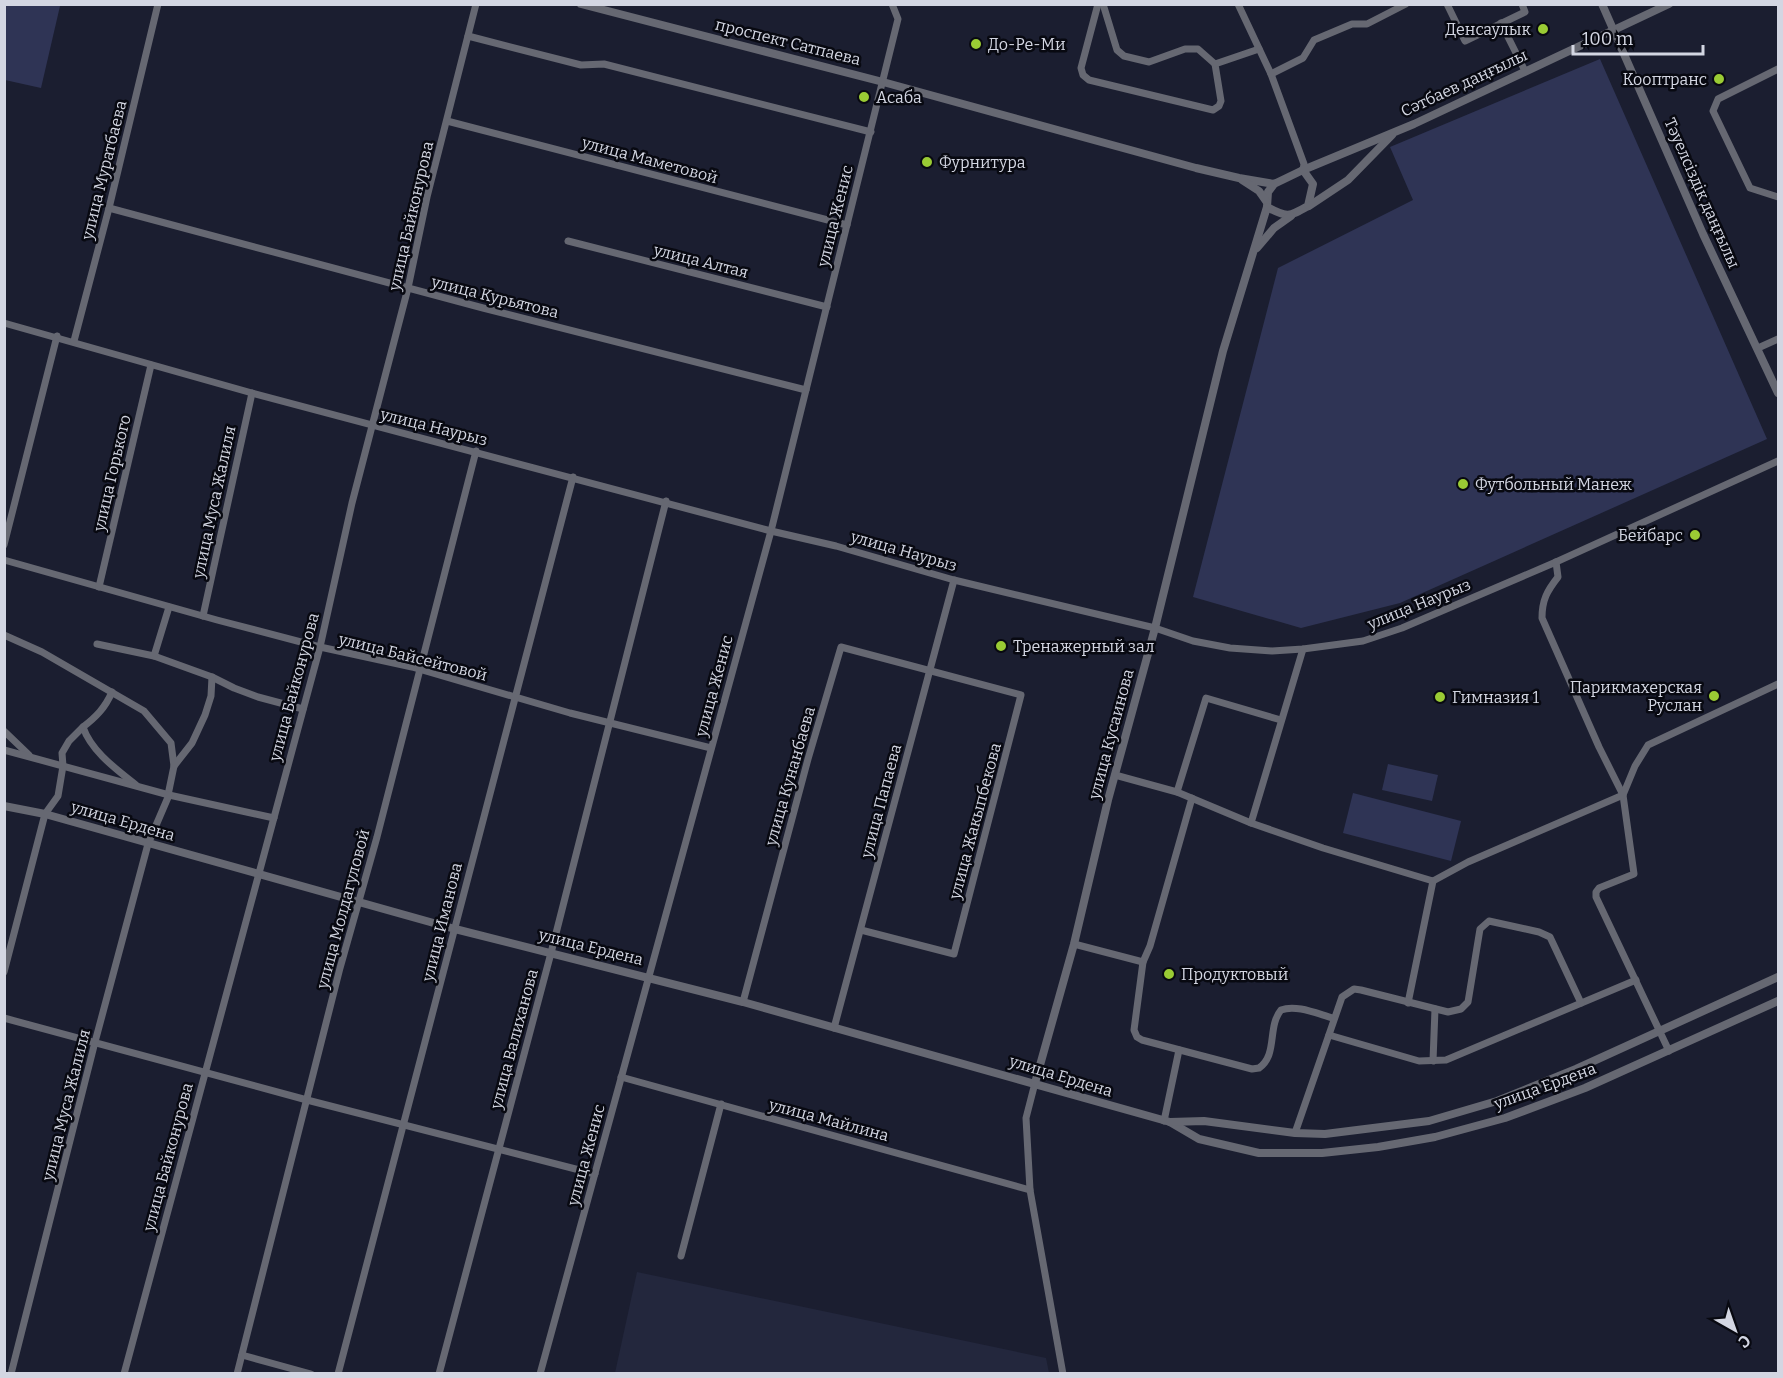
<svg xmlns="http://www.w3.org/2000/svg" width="1783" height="1378" font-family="Bitter,serif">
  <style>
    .built { fill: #23273d }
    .green { fill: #2f3455 }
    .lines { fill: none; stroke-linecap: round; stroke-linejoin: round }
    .minor { stroke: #666872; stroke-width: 7 }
    .tertiary { stroke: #666872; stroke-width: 8 }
    .poi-dot { fill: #9acb34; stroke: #080911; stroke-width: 2 }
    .labels { text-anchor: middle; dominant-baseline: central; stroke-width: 5; stroke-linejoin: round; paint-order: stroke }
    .poi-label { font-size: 16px; fill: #d3d6e2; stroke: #080911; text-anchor: start }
    .street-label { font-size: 16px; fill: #d3d6e2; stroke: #080911 }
  </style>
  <rect width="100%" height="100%" fill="#1b1e30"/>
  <path class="built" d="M 637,1272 L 1046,1358 L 1049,1373 L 615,1373 Z"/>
  <g class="green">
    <path d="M 52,4 L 60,6 L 41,88 L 5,80 L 5,5 Z"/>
    <path d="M 1600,59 L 1767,439 L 1400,603 L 1301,628 L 1193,597 L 1278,268 L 1413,200 L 1390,147 Z"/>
    <path d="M 1388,764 L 1438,775 L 1432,801 L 1382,790 Z"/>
    <path d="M 1353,793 L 1461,821 L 1451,861 L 1343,833 Z"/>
  </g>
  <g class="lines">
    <g class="minor">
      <path d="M 1098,4 L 1081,68 L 1083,75 L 1089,80 L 1213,110 L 1219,106 L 1221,101 L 1215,64 L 1259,49"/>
      <path d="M 1103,4 L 1117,50 L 1124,56 L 1149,62 L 1185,49 L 1198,49 L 1215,64"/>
      <path d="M 1238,4 L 1271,74 L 1304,164 L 1303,170"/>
      <path d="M 1447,4 L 1465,41 L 1525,12 L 1522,4"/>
      <path d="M 1501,23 L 1525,71"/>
      <path d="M 468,36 L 581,65 L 604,64 L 871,132"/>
      <path d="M 1778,69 L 1718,99 L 1713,111 L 1750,188 L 1778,197"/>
      <path d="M 1271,74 L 1303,58 L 1314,40 L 1352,24 L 1367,24 L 1406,4"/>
      <path d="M 447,121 L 847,225"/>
      <path d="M 109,208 L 483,308 L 806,390"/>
      <path d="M 568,241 L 827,307"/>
      <path d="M 4,323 L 252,393 L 771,531 L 836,546 L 954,580 L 1155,628 L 1193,641 L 1230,648 L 1272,651 L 1303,649 L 1363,641 L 1402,628 L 1556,562 L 1778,461"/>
      <path d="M 74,341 L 109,208 L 158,4"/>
      <path d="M 1758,348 L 1778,339"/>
      <path d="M 4,545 L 57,336"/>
      <path d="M 4,560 L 217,620 L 320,647 L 412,667 L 570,713 L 711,748"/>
      <path d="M 1556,562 L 1558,577 C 1547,591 1542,600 1542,618 L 1599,747 L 1623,795 L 1634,874 L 1599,888 L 1596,892 L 1596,897 L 1669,1051"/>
      <path d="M 99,587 L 151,365"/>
      <path d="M 203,616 L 252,393"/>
      <path d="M 4,635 L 42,652 L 144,711 L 171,743 L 174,766"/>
      <path d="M 97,644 L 154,656 L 212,677 L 234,688 L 258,697 L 303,709"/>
      <path d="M 154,656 L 169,607"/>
      <path d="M 112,692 C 105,708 96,717 83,727 C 91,751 116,769 136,785"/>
      <path d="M 4,731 L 29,755"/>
      <path d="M 4,750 L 169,795 L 274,818"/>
      <path d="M 1115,775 L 1177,792 L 1251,823 L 1323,848 L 1433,881 L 1468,862 L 1623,795 L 1635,766 L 1648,745 L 1778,684"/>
      <path d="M 1177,792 L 1206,698 L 1281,720"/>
      <path d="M 168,795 L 174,766 L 192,743 L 205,715 L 211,696 L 212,677"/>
      <path d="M 1251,823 L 1303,649"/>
      <path d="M 1074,944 L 1143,962 L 1134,1030 L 1137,1037 L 1142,1040 L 1252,1069 L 1259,1068 C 1278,1055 1267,1027 1281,1010 C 1296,1004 1318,1014 1333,1018"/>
      <path d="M 1143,962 L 1150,946 L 1192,798"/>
      <path d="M 4,972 L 45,814 L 58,796 L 63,766 L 62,753 L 69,741 L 83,727"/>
      <path d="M 743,1002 L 808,759 L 841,647 L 1021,695 L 954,954 L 861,930"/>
      <path d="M 1408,1003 L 1433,881"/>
      <path d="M 4,1018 L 307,1100 L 595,1174"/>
      <path d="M 834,1028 L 954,580"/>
      <path d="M 1329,1035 L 1419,1061 L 1446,1060 L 1636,980"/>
      <path d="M 1433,1061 L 1435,1009"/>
      <path d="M 621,1077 L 1030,1190"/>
      <path d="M 1035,1083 L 1026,1118 L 1030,1190 L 1063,1374"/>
      <path d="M 1164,1121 L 1179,1050"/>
      <path d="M 1295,1133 L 1342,997 L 1354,989 L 1361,990 L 1448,1012 L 1461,1009 L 1468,1002 L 1480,929 L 1489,921 L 1539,932 L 1550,937 L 1581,1003"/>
      <path d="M 681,1256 L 721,1104"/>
      <path d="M 242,1355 L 311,1374"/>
      <path d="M 11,1374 L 95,1042 L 148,844 L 169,795"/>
      <path d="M 124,1374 L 320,647 L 352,503 L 408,288 L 427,197 L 476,4"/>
      <path d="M 237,1374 L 340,968 L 377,837 L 476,451"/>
      <path d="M 338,1374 L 573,477"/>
      <path d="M 439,1374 L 551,953 L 666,501"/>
      <path d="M 540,1374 L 771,531 L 898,19 L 892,4"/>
    </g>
    <g class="tertiary">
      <path d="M 581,4 L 883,82 L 1196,168 L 1239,178 L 1274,184 L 1303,170 L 1313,184 L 1308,206 C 1289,217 1287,218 1267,207 L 1268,192 L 1274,184"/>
      <path d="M 1602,4 L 1703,234 L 1778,393"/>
      <path d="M 1303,170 L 1414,124 L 1669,4"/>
      <path d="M 1242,180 L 1259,191 L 1266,201"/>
      <path d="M 1309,206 L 1348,180 L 1392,135"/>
      <path d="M 1257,248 L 1274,228 L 1291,216"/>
      <path d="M 4,806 L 45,814 L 455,929 L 743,1002 L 1170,1122 L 1199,1139 L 1259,1153 L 1322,1153 L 1378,1147 L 1435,1137 L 1505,1118 L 1585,1088 L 1778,1001"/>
      <path d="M 1035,1083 L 1074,944 L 1108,800 L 1155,628 L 1223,351 L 1267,207"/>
      <path d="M 1170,1122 L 1204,1121 L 1295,1133 L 1325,1134 L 1429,1121 L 1497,1101 L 1576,1069 L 1778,977"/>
    </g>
  </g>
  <g class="poi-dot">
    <circle cx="1543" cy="29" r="6"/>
    <circle cx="976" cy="44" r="6"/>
    <circle cx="1719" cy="79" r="6"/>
    <circle cx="864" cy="97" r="6"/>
    <circle cx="927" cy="162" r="6"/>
    <circle cx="1463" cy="484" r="6"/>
    <circle cx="1695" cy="535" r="6"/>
    <circle cx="1001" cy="646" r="6"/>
    <circle cx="1714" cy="696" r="6"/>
    <circle cx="1440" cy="697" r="6"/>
    <circle cx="1169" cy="974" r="6"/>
  </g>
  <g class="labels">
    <g class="poi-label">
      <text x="1531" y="29" text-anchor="end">Денсаулык</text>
      <text x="988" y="44">До-Ре-Ми</text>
      <text x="1707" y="79" text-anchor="end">Кооптранс</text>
      <text x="876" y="97">Асаба</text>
      <text x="939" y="162">Фурнитура</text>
      <text x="1475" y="484">Футбольный Манеж</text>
      <text x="1683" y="535" text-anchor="end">Бейбарс</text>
      <text x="1013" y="646">Тренажерный зал</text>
      <text x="1702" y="687" text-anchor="end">Парикмахерская<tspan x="1702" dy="18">Руслан</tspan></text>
      <text x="1452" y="697">Гимназия 1</text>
      <text x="1181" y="974">Продуктовый</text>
    </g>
    <g class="street-label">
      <text transform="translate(788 42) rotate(14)">проспект Сатпаева</text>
      <text transform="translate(1464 83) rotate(-25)">Сәтбаев даңғылы</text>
      <text transform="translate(650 160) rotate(15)">улица Маметовой</text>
      <text transform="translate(104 170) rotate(-76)">улица Муратбаева</text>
      <text transform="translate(1702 193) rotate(66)">Тәуелсіздік даңғылы</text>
      <text transform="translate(411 216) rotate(-77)">улица Байконурова</text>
      <text transform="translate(835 216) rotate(-76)">улица Женис</text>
      <text transform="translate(701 261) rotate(14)">улица Алтая</text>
      <text transform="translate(495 297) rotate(14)">улица Курьятова</text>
      <text transform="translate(434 427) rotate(14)">улица Наурыз</text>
      <text transform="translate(112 473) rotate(-77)">улица Горького</text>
      <text transform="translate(214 502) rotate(-78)">улица Муса Жалиля</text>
      <text transform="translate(904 551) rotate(16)">улица Наурыз</text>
      <text transform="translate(1419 604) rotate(-22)">улица Наурыз</text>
      <text transform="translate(413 657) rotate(14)">улица Байсейтовой</text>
      <text transform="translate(714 686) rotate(-75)">улица Женис</text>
      <text transform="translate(294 687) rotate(-75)">улица Байконурова</text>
      <text transform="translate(1111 734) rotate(-75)">улица Кусаинова</text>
      <text transform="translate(790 776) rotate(-74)">улица Кунанбаева</text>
      <text transform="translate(881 801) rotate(-75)">улица Папаева</text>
      <text transform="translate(123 821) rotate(16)">улица Ердена</text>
      <text transform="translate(975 821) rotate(-75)">улица Жакыпбекова</text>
      <text transform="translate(343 909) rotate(-75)">улица Молдагуловой</text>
      <text transform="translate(442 922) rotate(-76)">улица Иманова</text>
      <text transform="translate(591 947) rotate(14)">улица Ердена</text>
      <text transform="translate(514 1039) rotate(-75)">улица Валиханова</text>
      <text transform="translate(1061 1076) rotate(17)">улица Ердена</text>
      <text transform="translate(1545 1086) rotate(-20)">улица Ердена</text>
      <text transform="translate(66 1105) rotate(-76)">улица Муса Жалиля</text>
      <text transform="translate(829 1120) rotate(15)">улица Майлина</text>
      <text transform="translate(586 1155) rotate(-75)">улица Женис</text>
      <text transform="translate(168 1157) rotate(-75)">улица Байконурова</text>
    </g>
  </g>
  <rect width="1783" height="1378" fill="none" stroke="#d3d6e2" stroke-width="12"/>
  <g transform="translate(1735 1330) rotate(140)" stroke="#080911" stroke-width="4.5" paint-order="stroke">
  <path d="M0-4.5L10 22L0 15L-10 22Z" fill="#d3d6e2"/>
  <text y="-9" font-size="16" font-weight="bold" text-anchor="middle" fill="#d3d6e2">С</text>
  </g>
  <path d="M1573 45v9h130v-9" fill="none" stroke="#d3d6e2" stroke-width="3"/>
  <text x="1582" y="45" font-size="18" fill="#d3d6e2" stroke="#080911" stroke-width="4.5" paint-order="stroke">100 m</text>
</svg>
